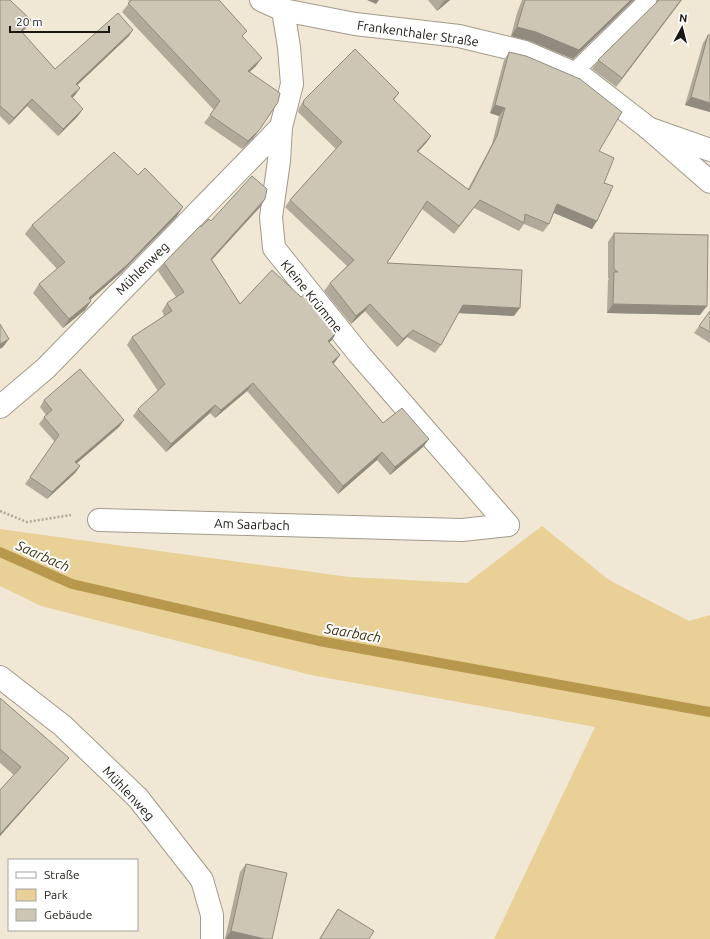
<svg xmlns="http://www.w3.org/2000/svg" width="710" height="939" font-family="Ubuntu,sans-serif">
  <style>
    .green { fill: #e9d097 }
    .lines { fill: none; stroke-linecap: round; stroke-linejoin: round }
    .stream { stroke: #b8984c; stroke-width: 10 }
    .lane-casing { stroke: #a39b8a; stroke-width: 19 }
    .street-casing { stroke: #a39b8a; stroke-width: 24 }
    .secondary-casing { stroke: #a39b8a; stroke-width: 24 }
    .path { stroke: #afa899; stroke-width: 2.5; stroke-dasharray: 2 2; stroke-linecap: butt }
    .lane { stroke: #fff; stroke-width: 17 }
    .street { stroke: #fff; stroke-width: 22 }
    .secondary { stroke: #fff; stroke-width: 22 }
    .wall { fill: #b1aa9b }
    .shaded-wall { fill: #908b7e }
    .building { fill: #cec6b4; stroke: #908b7e }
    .labels { text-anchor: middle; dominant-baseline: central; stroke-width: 4; stroke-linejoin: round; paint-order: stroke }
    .street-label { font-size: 13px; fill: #1b1812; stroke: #fff }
    .water-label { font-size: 14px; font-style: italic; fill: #3e300e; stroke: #fff }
  </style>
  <rect width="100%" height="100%" fill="#f0e8d5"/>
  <path class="green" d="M 542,526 L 609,580 L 689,621 L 710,615 L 710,939 L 494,939 L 595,727 L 311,675 L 41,606 L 0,586 L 0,529 L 349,577 L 467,583 Z"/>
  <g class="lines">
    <path class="stream" d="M 0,552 L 72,584 L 319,641 L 710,712"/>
    <defs>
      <path id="lane" d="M 573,73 L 648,0"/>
      <g id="street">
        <path d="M 283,10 L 289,47 L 292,84 L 281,127 L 279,161 L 271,217 L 274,248 L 359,354 L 508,525"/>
        <path d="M 648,128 L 710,150"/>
        <path d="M 0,407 L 46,368 L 281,127"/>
        <path d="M 99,520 L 462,530 L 508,525"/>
        <path d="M 0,677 L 63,726 L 138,798 L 202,880 L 212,915 L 212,939"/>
      </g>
      <path id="secondary" d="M 261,0 L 283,10 L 355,24 L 459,36 L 525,52 L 581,76 L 647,127 L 710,182"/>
    </defs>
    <use href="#lane" class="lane-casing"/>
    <use href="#street" class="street-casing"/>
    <use href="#secondary" class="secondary-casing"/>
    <path class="path" d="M 0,511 L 27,522 L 71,515"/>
    <use href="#lane" class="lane"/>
    <use href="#street" class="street"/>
    <use href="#secondary" class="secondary"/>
  </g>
  <g class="wall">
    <path d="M 0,0 L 27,27 L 22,32 L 55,69 L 129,36 L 77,85 L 80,88 L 75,95 L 72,98 L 78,116 L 58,136 L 27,106 L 9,125 L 0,116 Z"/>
    <path d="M 128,0 L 219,0 L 243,37 L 256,66 L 249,72 L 254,137 L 242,149 L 204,123 L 214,110 L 122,12 L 130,2 Z"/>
    <path d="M 428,0 L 450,0 L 437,11 Z"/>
    <path d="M 522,0 L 634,0 L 573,59 L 530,41 L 511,36 L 517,13 Z"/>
    <path d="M 657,0 L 682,0 L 616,87 L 592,69 L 598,60 L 656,3 Z"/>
    <path d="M 708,35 L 710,112 L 685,105 L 703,43 Z"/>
    <path d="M 509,52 L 599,151 L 604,183 L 592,229 L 554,213 L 549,224 L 543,232 L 524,224 L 519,231 L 474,208 L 454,234 L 422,209 L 387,263 L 514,316 L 458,313 L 441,345 L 435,353 L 407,337 L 397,347 L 365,311 L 351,324 L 324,291 L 330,283 L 347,266 L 285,207 L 290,200 L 336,149 L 298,112 L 299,108 L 304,100 L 399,93 L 394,100 L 431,136 L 426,143 L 418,152 L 468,189 L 492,144 L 499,116 L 490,113 L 504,60 Z"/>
    <path d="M 265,199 L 260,207 L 212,260 L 240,304 L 332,340 L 329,342 L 340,355 L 333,364 L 383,423 L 429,439 L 423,447 L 390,475 L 377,460 L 338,494 L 247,391 L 215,418 L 210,413 L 166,452 L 133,416 L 138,409 L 158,391 L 127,345 L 132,337 L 164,316 L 162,311 L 167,303 L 176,297 L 158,271 L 164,263 L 201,227 L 211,221 Z"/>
    <path d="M 177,216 L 121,273 L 90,300 L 91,301 L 85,310 L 63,328 L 33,293 L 39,284 L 57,269 L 25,234 L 32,225 Z"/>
    <path d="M 614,233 L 700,315 L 607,313 L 608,280 L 609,279 L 608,278 L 608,242 Z"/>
    <path d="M 710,311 L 710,343 L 694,333 Z"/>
    <path d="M 44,400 L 124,420 L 119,427 L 76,464 L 80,466 L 75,473 L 47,499 L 25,484 L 55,442 L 39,424 L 46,415 L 40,407 Z"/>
    <path d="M 0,698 L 69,758 L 62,766 L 0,836 L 0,790 L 14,775 L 0,763 Z"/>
    <path d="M 246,864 L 272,939 L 225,939 L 240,872 Z"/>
    <path d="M 338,909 L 369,939 L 319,939 Z"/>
  </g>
  <g class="shaded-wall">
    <path d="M 367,0 L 379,0 L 376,4 Z"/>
    <path d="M 446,0 L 450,0 L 437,11 L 443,2 Z"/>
    <path d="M 631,0 L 634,0 L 573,59 L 530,41 L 511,36 L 517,27 Z"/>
    <path d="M 682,0 L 616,87 L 622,78 Z"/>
    <path d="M 31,20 L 27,27 L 16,37 L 21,31 Z"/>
    <path d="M 133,30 L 129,36 L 71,91 L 76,84 Z"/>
    <path d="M 262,58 L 256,66 L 242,79 L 248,71 Z"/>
    <path d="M 80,88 L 75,95 L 67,103 L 71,96 Z"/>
    <path d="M 691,97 L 710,103 L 710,112 L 685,105 Z"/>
    <path d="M 32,99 L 27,106 L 9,125 L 14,118 Z"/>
    <path d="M 495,105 L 505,108 L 499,116 L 490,113 Z"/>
    <path d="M 83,109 L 78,116 L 58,136 L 63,129 Z"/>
    <path d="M 260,129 L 254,137 L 242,149 L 248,141 Z"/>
    <path d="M 431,136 L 426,143 L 411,159 L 417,151 Z"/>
    <path d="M 265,199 L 260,207 L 205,267 L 211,259 Z"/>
    <path d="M 557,204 L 597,221 L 592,229 L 552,212 Z"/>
    <path d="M 183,207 L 177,216 L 121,273 L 82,307 L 89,298 Z"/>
    <path d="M 91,301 L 85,310 L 63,328 L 69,319 Z"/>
    <path d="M 370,304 L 365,311 L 351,324 L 356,316 Z"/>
    <path d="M 613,304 L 707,306 L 700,315 L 607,313 Z"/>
    <path d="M 463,305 L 520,308 L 514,316 L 457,313 Z"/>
    <path d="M 413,330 L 407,337 L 397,347 L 403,339 Z"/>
    <path d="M 337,332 L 332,340 L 322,349 L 328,341 Z"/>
    <path d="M 9,339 L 3,347 L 0,349 L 0,344 Z"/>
    <path d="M 340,355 L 335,362 L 326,370 L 332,362 Z"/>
    <path d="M 253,383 L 247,391 L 215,418 L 221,410 Z"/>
    <path d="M 215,405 L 210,413 L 166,452 L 171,444 Z"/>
    <path d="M 124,420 L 119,427 L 70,469 L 75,462 Z"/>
    <path d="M 429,439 L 423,447 L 390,475 L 395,467 Z"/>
    <path d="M 382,452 L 377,460 L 338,494 L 343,486 Z"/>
    <path d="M 80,466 L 75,473 L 47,499 L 52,492 Z"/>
    <path d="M 69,758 L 62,766 L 0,836 L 0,834 Z"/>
    <path d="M 231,931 L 265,939 L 225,939 Z"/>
  </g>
  <g class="building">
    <path d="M 0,0 L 10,0 L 31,20 L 21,31 L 55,69 L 118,13 L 133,30 L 76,84 L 80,88 L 71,96 L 83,109 L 63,129 L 32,99 L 14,118 L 0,106 Z"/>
    <path d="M 132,0 L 219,0 L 247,31 L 242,36 L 262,58 L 248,71 L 280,93 L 278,102 L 260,129 L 248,141 L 210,115 L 220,101 L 128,3 Z"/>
    <path d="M 525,0 L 631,0 L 579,50 L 536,32 L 517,27 Z"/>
    <path d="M 659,0 L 681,0 L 622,78 L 598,60 Z"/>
    <path d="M 708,35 L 710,35 L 710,103 L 691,97 Z"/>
    <path d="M 355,49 L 399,93 L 393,99 L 431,136 L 417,151 L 469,190 L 497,136 L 505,108 L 495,105 L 509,52 L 526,56 L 580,79 L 622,112 L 599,151 L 614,158 L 604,183 L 613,186 L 597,221 L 557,204 L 549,224 L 525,214 L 524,223 L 480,200 L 459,226 L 427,201 L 387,263 L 522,270 L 520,308 L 463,305 L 441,345 L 413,330 L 403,339 L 370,304 L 356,316 L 330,283 L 354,260 L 290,200 L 342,142 L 303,104 L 304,100 Z"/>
    <path d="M 114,152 L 138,175 L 145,168 L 183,207 L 127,265 L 89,298 L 91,301 L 69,319 L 39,284 L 65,262 L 32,225 Z"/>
    <path d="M 252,176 L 267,189 L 265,199 L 211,259 L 240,304 L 272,270 L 301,297 L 306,293 L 337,332 L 328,341 L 340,355 L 332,362 L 383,423 L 402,408 L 429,439 L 395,467 L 382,452 L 343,486 L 253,383 L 221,410 L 215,405 L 171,444 L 138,409 L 165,384 L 132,337 L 172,311 L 167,303 L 184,292 L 164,263 L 200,226 L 201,227 L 209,219 L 211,221 Z"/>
    <path d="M 614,233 L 708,235 L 707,306 L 613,304 L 614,272 L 618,272 L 614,269 Z"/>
    <path d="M 710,311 L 710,332 L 699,326 Z"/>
    <path d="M 0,324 L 9,339 L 0,344 Z"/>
    <path d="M 80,369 L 124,420 L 75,462 L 80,466 L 52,492 L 30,477 L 59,435 L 44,417 L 52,410 L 44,400 Z"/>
    <path d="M 0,698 L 69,758 L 0,834 L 0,790 L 21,767 L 0,749 Z"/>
    <path d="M 246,864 L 287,873 L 272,939 L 265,939 L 231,931 Z"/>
    <path d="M 338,909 L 374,931 L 369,939 L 320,939 Z"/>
  </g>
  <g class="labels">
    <g class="street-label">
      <text transform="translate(418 33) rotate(8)">Frankenthaler Straße</text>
      <text transform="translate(142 268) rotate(-45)">Mühlenweg</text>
      <text transform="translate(312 296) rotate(51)">Kleine Krümme</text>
      <text transform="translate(252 524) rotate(2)">Am Saarbach</text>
      <text transform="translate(129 793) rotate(47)">Mühlenweg</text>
    </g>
    <g class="water-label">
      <text transform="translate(43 556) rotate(24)">Saarbach</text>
      <text transform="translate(353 633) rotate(10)">Saarbach</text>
    </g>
  </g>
  <rect x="8" y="859" width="130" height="72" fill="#ffffff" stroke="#a4a3a0"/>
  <rect x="16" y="872" width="20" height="6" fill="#ffffff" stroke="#a4a3a0"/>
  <text x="44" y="879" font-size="12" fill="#1b1812">Straße</text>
  <rect x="16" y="889" width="20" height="12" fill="#e9d097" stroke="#a4a3a0"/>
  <text x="44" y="899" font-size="12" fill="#1b1812">Park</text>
  <rect x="16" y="909" width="20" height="12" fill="#cec6b4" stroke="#a4a3a0"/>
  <text x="44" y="919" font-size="12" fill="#1b1812">Gebäude</text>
  <g transform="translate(682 28) rotate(7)" stroke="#ffffff" stroke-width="3" paint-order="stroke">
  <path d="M0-3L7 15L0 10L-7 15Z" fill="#1b1812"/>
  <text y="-6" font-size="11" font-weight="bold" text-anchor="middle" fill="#1b1812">N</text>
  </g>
  <path d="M10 26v6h99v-6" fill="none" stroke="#1b1812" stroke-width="2"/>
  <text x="16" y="26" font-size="12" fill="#1b1812" stroke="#ffffff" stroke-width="3" paint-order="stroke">20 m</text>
</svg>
